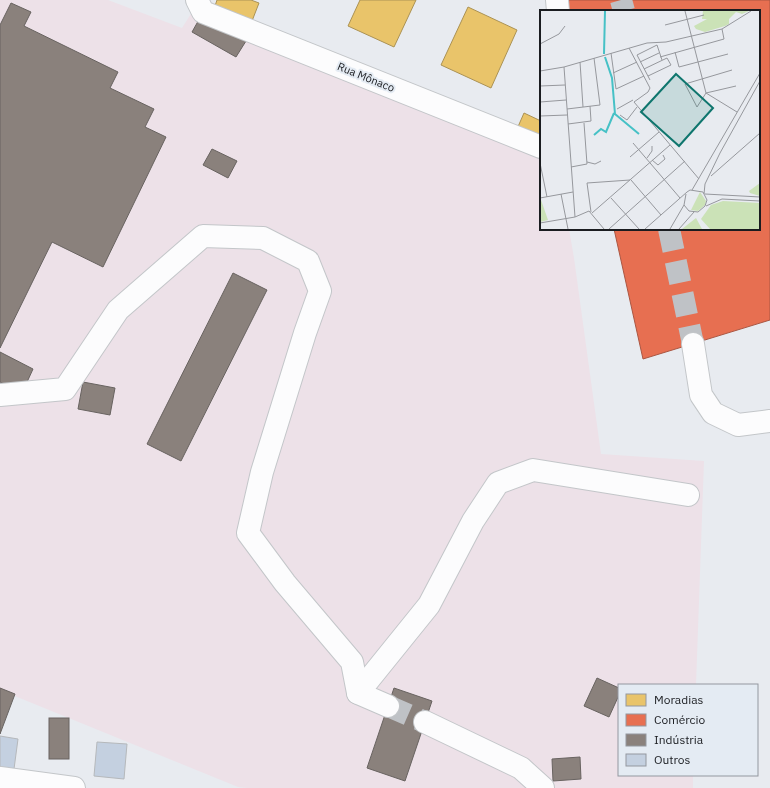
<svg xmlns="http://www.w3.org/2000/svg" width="770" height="788" font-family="'IBM Plex Sans',sans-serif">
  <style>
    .industrial { fill: #ede1e8 }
    .homes { fill: #e9c46a; stroke: #ab9254 }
    .shops { fill: #e76f51; stroke: #aa5642 }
    .industry { fill: #8a817c; stroke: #686360 }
    .building { fill: #c4d0e0; stroke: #b5b8bb }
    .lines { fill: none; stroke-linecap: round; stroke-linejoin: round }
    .minor-tunnel { stroke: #bfc2c6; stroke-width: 22; stroke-dasharray: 22 11; stroke-linecap: butt }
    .minor-casing { stroke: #c3c6c9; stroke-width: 24 }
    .minor { stroke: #fcfcfd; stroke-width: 22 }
    .labels { text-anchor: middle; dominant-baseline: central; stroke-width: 4; stroke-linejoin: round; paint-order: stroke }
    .street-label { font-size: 11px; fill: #1a1c20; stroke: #e4ebf3 }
    .inset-river { fill: none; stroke: #46c1c6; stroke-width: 2 }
    .inset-road { fill: none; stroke: #96989d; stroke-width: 1 }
    .view { fill: #0f766e; fill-opacity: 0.15; stroke: #0f766e; stroke-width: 2 }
    .inset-edge { fill: none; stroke: #1a1c20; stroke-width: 2 }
  </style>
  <rect width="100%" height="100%" fill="#e8ebf0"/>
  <path class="industrial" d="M 0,0 L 108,0 L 182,28 L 199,1 L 541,145 L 541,229 L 569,229 L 574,258 L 601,454 L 704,461 L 696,685 L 619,685 L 619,775 L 693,775 L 693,788 L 247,788 L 238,787 L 0,690 Z"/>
  <g class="homes">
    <path d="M 217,0 L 251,0 L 259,3 L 252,21 L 215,6 Z"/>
    <path d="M 360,0 L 416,0 L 394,47 L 348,26 Z"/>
    <path d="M 468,7 L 517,30 L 491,88 L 441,65 Z"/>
    <path d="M 524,113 L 541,121 L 541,140 L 517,129 Z"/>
  </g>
  <path class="shops" d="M 561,0 L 770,0 L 770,320 L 643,359 L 614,229 L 759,229 L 759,11 L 564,11 Z"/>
  <g class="industry">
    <path d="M 11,3 L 31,12 L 24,26 L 118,72 L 110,88 L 154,109 L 145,127 L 166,137 L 103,267 L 52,242 L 0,348 L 0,25 Z"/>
    <path d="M 201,16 L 246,41 L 236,57 L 192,32 Z"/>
    <path d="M 212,149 L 237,161 L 228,178 L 203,165 Z"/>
    <path d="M 233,273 L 267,290 L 181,461 L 147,444 Z"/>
    <path d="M 0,352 L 33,369 L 22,393 L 0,382 Z"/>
    <path d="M 83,382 L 115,388 L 110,415 L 78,409 Z"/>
    <path d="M 597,678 L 619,688 L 619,695 L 609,717 L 584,706 Z"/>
    <path d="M 0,688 L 15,694 L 0,734 Z"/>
    <path d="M 394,688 L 432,701 L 405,781 L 367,768 Z"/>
    <rect x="49" y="718" width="20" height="41"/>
    <path d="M 580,757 L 581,779 L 553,781 L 552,759 Z"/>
  </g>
  <g class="building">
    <path d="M 0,736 L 18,739 L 14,769 L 0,767 Z"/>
    <path d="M 97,742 L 127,744 L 124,779 L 94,776 Z"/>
  </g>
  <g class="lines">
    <g class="minor-tunnel">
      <path d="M 621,0 L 624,11"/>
      <path d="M 669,229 L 693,344"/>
      <path d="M 388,706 L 425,722"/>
    </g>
    <defs>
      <g id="minor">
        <path d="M 197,0 L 203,12 L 541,147"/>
        <path d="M 557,0 L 558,11"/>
        <path d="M 693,344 L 701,395 L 713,413 L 738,425 L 770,421"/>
        <path d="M 0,395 L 65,389 L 118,310 L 203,236 L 263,238 L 308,261 L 320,291 L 305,333 L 262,472 L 248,533 L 285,583 L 352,662 L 358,693 L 388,706"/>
        <path d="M 358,693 L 429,605 L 473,521 L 498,483 L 533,470 L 688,495"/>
        <path d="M 425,722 L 521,768 L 543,788"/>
        <path d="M 0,778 L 74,788"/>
      </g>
    </defs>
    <use href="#minor" class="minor-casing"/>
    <use href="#minor" class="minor"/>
  </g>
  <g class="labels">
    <g class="street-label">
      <text transform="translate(366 77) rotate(22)">Rua Mônaco</text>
    </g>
  </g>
  <g transform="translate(540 10)">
    <rect width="220" height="220" fill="#e8ebf0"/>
    <path d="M 163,1 L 209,1 L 202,4 L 196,2 L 189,9 L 189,14 L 185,16 L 165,22 L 156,19 L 154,16 L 167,9 L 162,9 ZM 220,173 L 220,186 L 210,183 L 209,181 ZM 160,182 L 166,191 L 165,195 L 158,201 L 151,200 ZM 0,187 L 8,210 L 0,212 ZM 183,191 L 220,193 L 220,219 L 170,219 L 161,209 L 171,195 ZM 156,208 L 162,219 L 142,219 Z" fill="#cbe2b7"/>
    <path class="inset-river" d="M 64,44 L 65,1M 65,47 L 72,68 L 75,104 L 99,124M 54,125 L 61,119 L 66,122 L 74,103"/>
    <path class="inset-road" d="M 145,1 L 166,83 L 197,102M 125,15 L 164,5M 0,34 L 19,24 L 25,16M 89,38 L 110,78 L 108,82 L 94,92 L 159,169M 135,42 L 139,57 L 188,44M 71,43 L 76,79 L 104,66M 120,47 L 184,29 L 182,19M 40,52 L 43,97M 100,52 L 119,43M 24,57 L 35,207M 104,59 L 127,48 L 131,55 L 108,66M 192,60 L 145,74 L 157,97 L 166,83 L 196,76M 0,61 L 24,57 L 107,33 L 126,32 L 182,19 L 211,1M 73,63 L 97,52M 110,70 L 97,45 L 117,35 L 122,50M 0,76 L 25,75M 0,92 L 26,90M 27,99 L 60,95 L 54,48M 77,99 L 93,90M 80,105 L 87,110 L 97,97M 0,106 L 27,105M 28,114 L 51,111 L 50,96M 93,133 L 140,188M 90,147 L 119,122M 107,148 L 112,141 L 112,136M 112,150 L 118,155 L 125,149 L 123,145M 47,152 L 55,154 L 61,151M 0,153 L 7,187M 31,157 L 47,154 L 44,113M 171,166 L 220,123M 91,170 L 121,205M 152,180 L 220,63M 21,184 L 28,219M 164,184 L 165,174 L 180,143 L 220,71M 165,184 L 220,187M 0,188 L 33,182M 71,188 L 99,219M 166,196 L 182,189 L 220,191M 51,202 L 47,173 L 90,170M 52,203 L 130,135M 0,213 L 35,207 L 49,201 L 64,219M 69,219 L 145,151M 105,219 L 147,182 L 150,180 L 163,182 L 167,190 L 165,196 L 158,202 L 149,201 L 144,195 L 146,184M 130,219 L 144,195M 139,219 L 154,202"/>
    <path class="view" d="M 136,64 L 173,98 L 139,136 L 101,102 Z"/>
    <rect width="220" height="220" class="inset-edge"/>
  </g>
  <rect x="618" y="684" width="140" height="92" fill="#e4ebf3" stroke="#93989f"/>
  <rect x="626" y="694" width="20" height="12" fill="#e9c46a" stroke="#93989f"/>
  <text x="654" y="704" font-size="12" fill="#1a1c20">Moradias</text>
  <rect x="626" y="714" width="20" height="12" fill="#e76f51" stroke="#93989f"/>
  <text x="654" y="724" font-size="12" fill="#1a1c20">Comércio</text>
  <rect x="626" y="734" width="20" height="12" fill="#8a817c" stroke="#93989f"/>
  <text x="654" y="744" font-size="12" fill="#1a1c20">Indústria</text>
  <rect x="626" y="754" width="20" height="12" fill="#c4d0e0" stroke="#93989f"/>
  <text x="654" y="764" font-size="12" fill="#1a1c20">Outros</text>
</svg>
